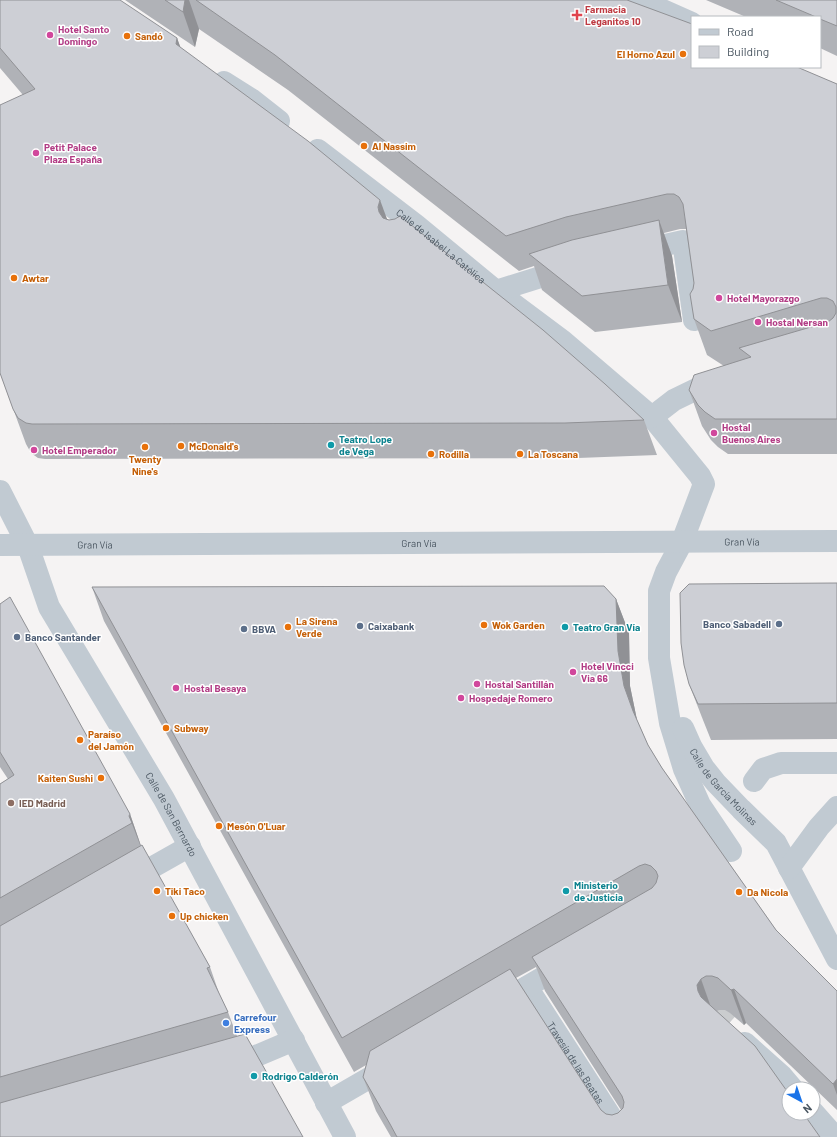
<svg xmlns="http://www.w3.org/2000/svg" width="837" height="1137" font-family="Barlow,sans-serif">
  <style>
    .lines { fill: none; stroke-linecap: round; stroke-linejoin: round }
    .minor-tunnel { stroke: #caccce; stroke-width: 22; stroke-dasharray: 22 11; stroke-linecap: butt }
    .minor { stroke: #c1cad2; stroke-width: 22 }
    .wall { fill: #b0b2b7; fill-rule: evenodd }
    .shaded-wall { fill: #909195 }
    .building { fill: #cdcfd5; stroke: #909195 }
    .health-dot { fill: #e0444e; stroke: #fff; stroke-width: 1.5 }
    .hotel-dot { fill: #d1479c; stroke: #fff; stroke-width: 1.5 }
    .food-dot { fill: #e8710a; stroke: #fff; stroke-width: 1.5 }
    .culture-dot { fill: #0f9aa8; stroke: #fff; stroke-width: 1.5 }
    .service-dot { fill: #5c6f8a; stroke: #fff; stroke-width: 1.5 }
    .education-dot { fill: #8d6e63; stroke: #fff; stroke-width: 1.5 }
    .shop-dot { fill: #3f7fe0; stroke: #fff; stroke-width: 1.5 }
    .labels { text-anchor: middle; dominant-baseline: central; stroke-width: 3; stroke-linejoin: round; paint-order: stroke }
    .health-label { font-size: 10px; font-weight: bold; fill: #be3a42; stroke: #fff; text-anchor: start }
    .hotel-label { font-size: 10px; font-weight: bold; fill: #b23c85; stroke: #fff; text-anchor: start }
    .food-label { font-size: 10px; font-weight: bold; fill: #c56008; stroke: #fff; text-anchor: start }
    .street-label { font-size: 10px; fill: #4a5661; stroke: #fff }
    .culture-label { font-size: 10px; font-weight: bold; fill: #0d838f; stroke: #fff; text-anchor: start }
    .service-label { font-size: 10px; font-weight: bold; fill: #4e5e75; stroke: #fff; text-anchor: start }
    .education-label { font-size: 10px; font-weight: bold; fill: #785e54; stroke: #fff; text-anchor: start }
    .shop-label { font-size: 10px; font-weight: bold; fill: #366cbe; stroke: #fff; text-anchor: start }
  </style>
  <rect width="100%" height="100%" fill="#f5f3f3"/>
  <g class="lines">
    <path class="minor-tunnel" d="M 722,1022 L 718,1019 L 728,1008"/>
    <g class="minor">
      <path d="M 640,0 L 692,23"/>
      <path d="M 224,82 L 251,99 L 279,121"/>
      <path id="s1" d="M 318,150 L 416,225 L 496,291 L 563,341 L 611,382 L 652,417 L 700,476 L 704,484 L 682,542 L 666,572 L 659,591 L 659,658 L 670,723 L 684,769 L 700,805 L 731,851"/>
      <path d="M 638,251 L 683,241 L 694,320"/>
      <path d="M 496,291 L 566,269"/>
      <path d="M 652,417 L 674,400 L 707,384 L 717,381"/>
      <path id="s2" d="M 0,491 L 28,546 L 49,607 L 164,799 L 345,1137"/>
      <path id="s3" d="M 0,545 L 837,541"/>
      <path id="s4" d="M 683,728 L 691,746 L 704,768 L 716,783 L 741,809 L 776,843 L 837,959"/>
      <path d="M 754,781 L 763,769 L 781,763 L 837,763"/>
      <path d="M 789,868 L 819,827 L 837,807"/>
      <path d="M 128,881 L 190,846"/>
      <path id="s5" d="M 527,987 L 624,1137"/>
      <path d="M 497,1004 L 566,964"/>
      <path d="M 745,1043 L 782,1076 L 793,1089"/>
      <path d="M 228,1064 L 256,1056 L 294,1040"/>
      <path d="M 326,1103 L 390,1066"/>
      <path d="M 813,1112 L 835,1137"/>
    </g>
  </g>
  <g class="wall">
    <path d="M 0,0 L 177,38 L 180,47 L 388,220 L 644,420 L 657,455 L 578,458 L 45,459 L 38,458 L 31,453 L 26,444 L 0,373 L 23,95 L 0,68 Z"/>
    <path d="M 125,0 L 627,0 L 837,84 L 837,454 L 728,454 L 718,447 L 711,440 L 702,426 L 689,390 L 724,366 L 707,355 L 694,319 L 693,289 L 694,283 L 686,229 L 680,229 L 664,233 L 672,256 L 682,322 L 595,332 L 542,290 L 534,266 L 519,271 L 288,90 L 199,29 L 195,47 Z"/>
    <path d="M 706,0 L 837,0 L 837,56 L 820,48 L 820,17 L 746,17 Z"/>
    <path d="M 837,583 L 837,739 L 711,740 L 703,720 L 689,684 Z"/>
    <path d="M 92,587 L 616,599 L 629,633 L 630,686 L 637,720 L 648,745 L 662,768 L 776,930 L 837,991 L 837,1110 L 746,1023 L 744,1025 L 730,1013 L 725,1010 L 719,1010 L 717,1011 L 820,1137 L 391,1137 L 376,1111 L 363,1077 L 366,1065 L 354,1072 L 104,621 ZM 536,967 L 545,991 L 621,1110 L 618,1113 L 612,1115 L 606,1114 L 601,1110 L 516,978 Z"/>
    <path d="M 0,604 L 130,814 L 141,846 L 210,967 L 220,996 L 228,1012 L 237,1036 L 0,1137 L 0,784 L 8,779 L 0,767 Z"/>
  </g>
  <g class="shaded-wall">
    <path d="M 185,0 L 189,0 L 199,29 L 195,47 L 183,12 Z"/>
    <path d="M 177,38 L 190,73 L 176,44 Z"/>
    <path d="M 380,200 L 393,235 L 379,212 L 378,207 Z"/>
    <path d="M 659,220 L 672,256 L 682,322 L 668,285 Z"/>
    <path d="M 616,599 L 629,633 L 630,686 L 637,720 L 633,711 L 624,686 L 618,651 Z"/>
    <path d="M 130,814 L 142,849 L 142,850 L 129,816 Z"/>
    <path d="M 701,979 L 713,1013 L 710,1019 L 698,991 L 697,985 Z"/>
    <path d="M 734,989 L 746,1023 L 744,1025 L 731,990 Z"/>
    <path d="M 837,1079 L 837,1095 L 833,1084 Z"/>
  </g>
  <g class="building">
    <path d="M 0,0 L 120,0 L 177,38 L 176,44 L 308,141 L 380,200 L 378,207 L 379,212 L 383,218 L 389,220 L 395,219 L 400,216 L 543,330 L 605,384 L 644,420 L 565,423 L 32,424 L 26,423 L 18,418 L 13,409 L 0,373 L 0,105 L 35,89 L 0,48 Z"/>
    <path d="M 165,0 L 185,0 L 183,12 Z"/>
    <path d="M 196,0 L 627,0 L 692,24 L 692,67 L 797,67 L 837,84 L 837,419 L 715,419 L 705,412 L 698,405 L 689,390 L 694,375 L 751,357 L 739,348 L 828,322 L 833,318 L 836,313 L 836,307 L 833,301 L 827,298 L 821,298 L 711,331 L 694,319 L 690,294 L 693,289 L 694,283 L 683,204 L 679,197 L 674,194 L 667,194 L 566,217 L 506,236 L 275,55 Z"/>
    <path d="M 776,0 L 837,0 L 837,26 L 820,19 L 820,17 L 816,17 Z"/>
    <path d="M 659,220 L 668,285 L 582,296 L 529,254 L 572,240 Z"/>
    <path d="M 837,583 L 837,703 L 698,704 L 689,684 L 684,665 L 681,643 L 680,593 L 689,584 Z"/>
    <path d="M 604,586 L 616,599 L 618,651 L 624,686 L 633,711 L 648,745 L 662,768 L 776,930 L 837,991 L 837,1079 L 833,1084 L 734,989 L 731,990 L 718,978 L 712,976 L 706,976 L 701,979 L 697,985 L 698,991 L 701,997 L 755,1046 L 789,1094 L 789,1113 L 803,1113 L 820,1137 L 397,1137 L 390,1124 L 363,1077 L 370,1051 L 510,969 L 601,1110 L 606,1114 L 612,1115 L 618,1113 L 623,1108 L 624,1102 L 622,1096 L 532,957 L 652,888 L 656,883 L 658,876 L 656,871 L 651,866 L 645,864 L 639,866 L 342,1038 L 92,587 Z"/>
    <path d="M 10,597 L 130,814 L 129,816 L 132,823 L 0,898 L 0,784 L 14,775 L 0,752 L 0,604 Z"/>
    <path d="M 142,845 L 210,967 L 207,968 L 228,1012 L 0,1077 L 0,926 Z"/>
    <path d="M 245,1034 L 303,1137 L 0,1137 L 0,1103 Z"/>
  </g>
  <path class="health-dot" d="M575 9h4v4h4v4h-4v4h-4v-4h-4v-4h4z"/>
  <g class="hotel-dot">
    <circle cx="50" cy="35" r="4"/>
    <circle cx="36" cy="153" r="4"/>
    <circle cx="719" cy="298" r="4"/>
    <circle cx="758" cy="322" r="4"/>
    <circle cx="714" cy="433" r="4"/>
    <circle cx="34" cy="450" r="4"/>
    <circle cx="573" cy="672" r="4"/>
    <circle cx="477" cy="684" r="4"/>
    <circle cx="176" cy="688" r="4"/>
    <circle cx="461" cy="698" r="4"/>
  </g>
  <g class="food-dot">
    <circle cx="127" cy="36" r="4"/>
    <circle cx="683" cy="54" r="4"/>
    <circle cx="364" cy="146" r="4"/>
    <circle cx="14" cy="278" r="4"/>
    <circle cx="181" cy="446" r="4"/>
    <circle cx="145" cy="447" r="4"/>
    <circle cx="431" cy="454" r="4"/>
    <circle cx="520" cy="454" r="4"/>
    <circle cx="484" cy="625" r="4"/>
    <circle cx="288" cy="627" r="4"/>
    <circle cx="166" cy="728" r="4"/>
    <circle cx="80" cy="740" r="4"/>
    <circle cx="101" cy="778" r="4"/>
    <circle cx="219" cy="826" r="4"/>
    <circle cx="157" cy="891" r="4"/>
    <circle cx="739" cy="892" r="4"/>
    <circle cx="172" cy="916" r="4"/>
  </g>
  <g class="culture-dot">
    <circle cx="331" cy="445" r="4"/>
    <circle cx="565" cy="627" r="4"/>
    <circle cx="566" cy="891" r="4"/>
    <circle cx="254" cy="1076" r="4"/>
  </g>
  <g class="service-dot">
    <circle cx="779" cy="624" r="4"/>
    <circle cx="360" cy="626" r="4"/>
    <circle cx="244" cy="629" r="4"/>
    <circle cx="17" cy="637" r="4"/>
  </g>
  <circle class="education-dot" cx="11" cy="803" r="4"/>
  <circle class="shop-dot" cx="226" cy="1023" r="4"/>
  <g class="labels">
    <g class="health-label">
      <text x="585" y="9">Farmacia<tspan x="585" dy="12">Leganitos 10</tspan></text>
    </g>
    <g class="hotel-label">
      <text x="58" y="29">Hotel Santo<tspan x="58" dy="12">Domingo</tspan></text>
      <text x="44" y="147">Petit Palace<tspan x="44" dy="12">Plaza España</tspan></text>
      <text x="727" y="298">Hotel Mayorazgo</text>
      <text x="766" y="322">Hostal Nersan</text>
      <text x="722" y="427">Hostal<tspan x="722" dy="12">Buenos Aires</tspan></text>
      <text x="42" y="450">Hotel Emperador</text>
      <text x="581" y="666">Hotel Vincci<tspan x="581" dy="12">Via 66</tspan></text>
      <text x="485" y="684">Hostal Santillán</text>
      <text x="184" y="688">Hostal Besaya</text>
      <text x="469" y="698">Hospedaje Romero</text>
    </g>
    <g class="food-label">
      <text x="135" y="36">Sandó</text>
      <text x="675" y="54" text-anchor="end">El Horno Azul</text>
      <text x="372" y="146">Al Nassim</text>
      <text x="22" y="278">Awtar</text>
      <text x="189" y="446">McDonald's</text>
      <text x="439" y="454">Rodilla</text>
      <text x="528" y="454">La Toscana</text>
      <text x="145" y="459" text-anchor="middle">Twenty<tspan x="145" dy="12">Nine's</tspan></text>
      <text x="296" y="621">La Sirena<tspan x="296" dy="12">Verde</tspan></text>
      <text x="492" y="625">Wok Garden</text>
      <text x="174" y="728">Subway</text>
      <text x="88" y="734">Paraíso<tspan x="88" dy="12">del Jamón</tspan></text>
      <text x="93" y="778" text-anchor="end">Kaiten Sushi</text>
      <text x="227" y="826">Mesón O'Luar</text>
      <text x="165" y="891">Tiki Taco</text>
      <text x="747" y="892">Da Nicola</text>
      <text x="180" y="916">Up chicken</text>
    </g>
    <g class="street-label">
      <text stroke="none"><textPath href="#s1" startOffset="156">Calle de Isabel La Católica</textPath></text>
      <text stroke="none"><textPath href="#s3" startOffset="742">Gran Vía</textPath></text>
      <text stroke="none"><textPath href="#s3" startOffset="419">Gran Vía</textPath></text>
      <text stroke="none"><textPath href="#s3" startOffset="95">Gran Vía</textPath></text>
      <text stroke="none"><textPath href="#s4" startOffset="72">Calle de García Molinas</textPath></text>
      <text stroke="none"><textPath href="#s2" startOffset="367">Calle de San Bernardo</textPath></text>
      <text stroke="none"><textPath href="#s5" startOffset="90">Travesía de las Beatas</textPath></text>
    </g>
    <g class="culture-label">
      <text x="339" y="439">Teatro Lope<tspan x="339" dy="12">de Vega</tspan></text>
      <text x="573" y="627">Teatro Gran Vía</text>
      <text x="574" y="885">Ministerio<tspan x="574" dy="12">de Justicia</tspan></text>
      <text x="262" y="1076">Rodrigo Calderón</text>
    </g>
    <g class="service-label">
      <text x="771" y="624" text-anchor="end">Banco Sabadell</text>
      <text x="368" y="626">Caixabank</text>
      <text x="252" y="629">BBVA</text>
      <text x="25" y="637">Banco Santander</text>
    </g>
    <g class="education-label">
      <text x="19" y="803">IED Madrid</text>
    </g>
    <g class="shop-label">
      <text x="234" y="1017">Carrefour<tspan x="234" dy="12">Express</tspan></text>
    </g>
  </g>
  <rect x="691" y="16" width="130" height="52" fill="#ffffff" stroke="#b7bbc0"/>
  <rect x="699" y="29" width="20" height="6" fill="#c1cad2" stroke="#b7bbc0"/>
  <text x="727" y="36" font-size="12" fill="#4a5661">Road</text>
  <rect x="699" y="46" width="20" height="12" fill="#cdcfd5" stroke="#b7bbc0"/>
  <text x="727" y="56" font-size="12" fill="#4a5661">Building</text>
  <g transform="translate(801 1101) rotate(140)"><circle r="19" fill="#ffffff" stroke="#b7bbc0"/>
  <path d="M0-3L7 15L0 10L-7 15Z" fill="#1a73e8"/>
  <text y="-6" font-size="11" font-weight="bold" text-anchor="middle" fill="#4a5661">N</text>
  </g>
</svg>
